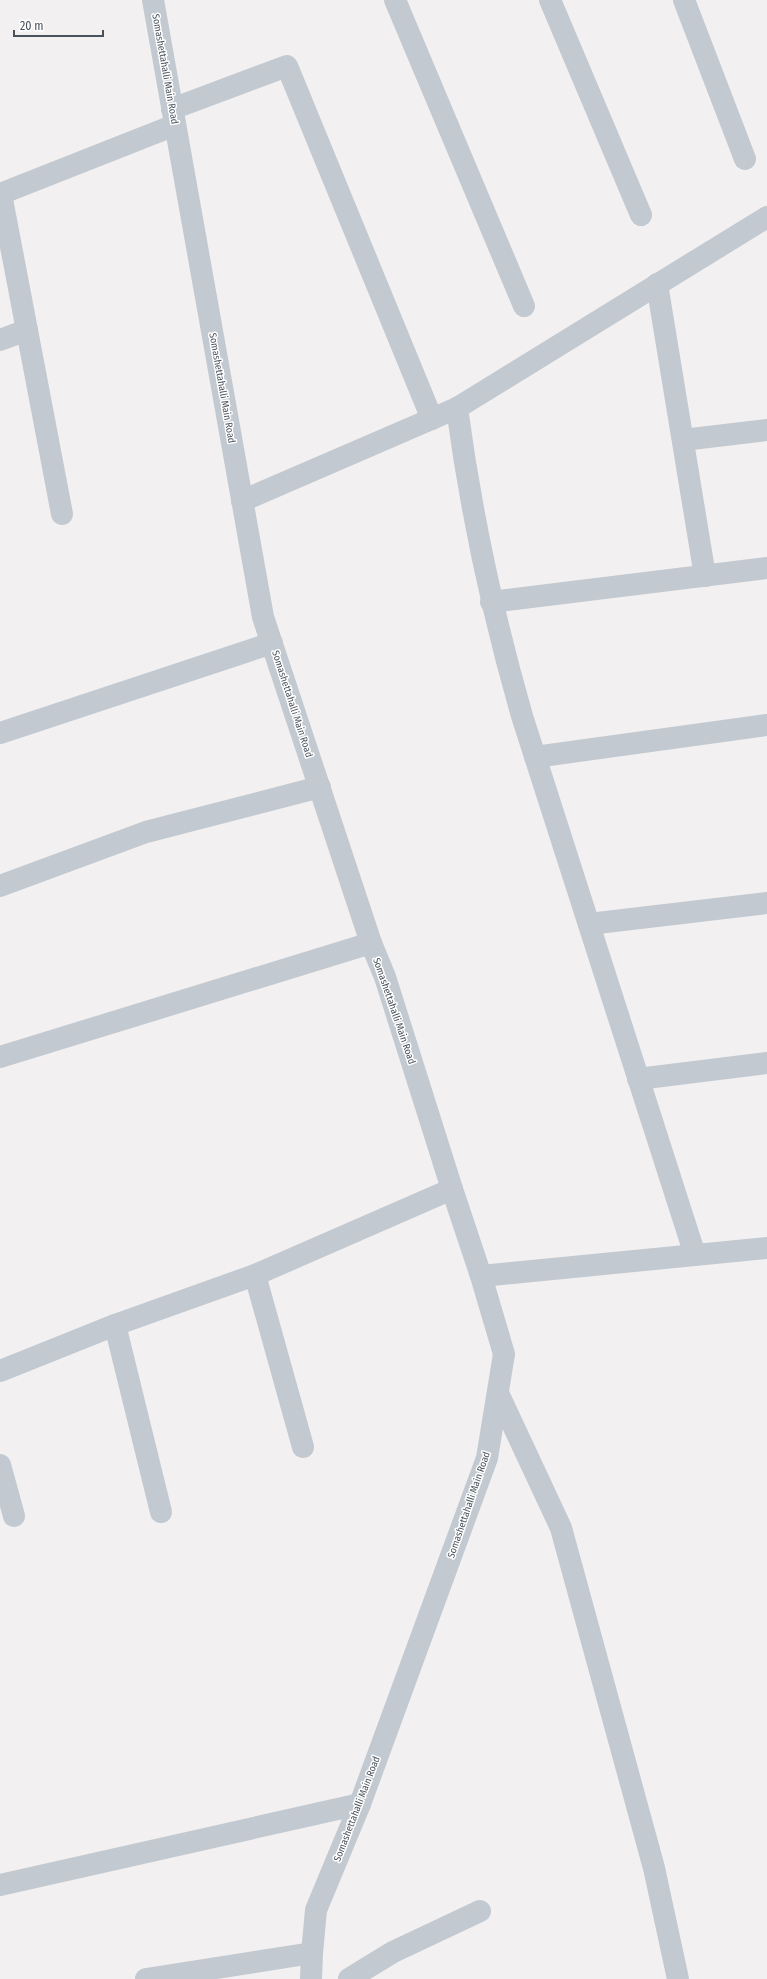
<svg xmlns="http://www.w3.org/2000/svg" width="767" height="1979" font-family="'Fira Sans Condensed',sans-serif">
  <style>
    .lines { fill: none; stroke-linecap: round; stroke-linejoin: round }
    .minor { stroke: #c2c9d0; stroke-width: 22 }
    .labels { text-anchor: middle; dominant-baseline: central; stroke-width: 3; stroke-linejoin: round; paint-order: stroke }
    .street-label { font-size: 10px; fill: #49515b; stroke: #fff }
  </style>
  <rect width="100%" height="100%" fill="#f2f0f0"/>
  <g class="lines">
    <g class="minor">
      <path d="M 153,0 L 263,617 L 371,943 L 385,977 L 452,1189 L 481,1276 L 504,1354 L 487,1458 L 360,1804 L 316,1910 L 312,1953 L 311,1979"/>
      <path d="M 395,0 L 524,306"/>
      <path d="M 550,0 L 641,215"/>
      <path d="M 684,0 L 745,159"/>
      <path d="M 172,109 L 287,66 L 432,419"/>
      <path d="M 0,194 L 175,125"/>
      <path d="M 1,194 L 62,514"/>
      <path d="M 657,284 L 705,576"/>
      <path d="M 0,340 L 27,330"/>
      <path d="M 457,408 C 471,513 493,615 522,716 L 695,1255"/>
      <path d="M 683,440 L 767,430"/>
      <path d="M 242,501 L 457,408 L 767,217"/>
      <path d="M 491,602 L 767,568"/>
      <path d="M 0,733 L 272,643"/>
      <path d="M 535,757 L 767,725"/>
      <path d="M 0,886 L 146,832 L 320,787"/>
      <path d="M 589,924 L 767,903"/>
      <path d="M 0,1057 L 371,943"/>
      <path d="M 638,1079 L 767,1063"/>
      <path d="M 255,1275 L 303,1447"/>
      <path d="M 481,1276 L 767,1248"/>
      <path d="M 115,1325 L 161,1512"/>
      <path d="M 0,1371 L 115,1325 L 255,1275 L 452,1189"/>
      <path d="M 498,1393 L 561,1528 L 654,1868 L 678,1979"/>
      <path d="M 0,1465 L 14,1516"/>
      <path d="M 0,1885 L 360,1804"/>
      <path d="M 146,1979 L 312,1953"/>
      <path d="M 349,1979 L 393,1952 L 480,1911"/>
    </g>
  </g>
  <g class="labels">
    <g class="street-label">
      <text transform="translate(165 69) rotate(80)">Somashettahalli Main Road</text>
      <text transform="translate(222 388) rotate(80)">Somashettahalli Main Road</text>
      <text transform="translate(292 704) rotate(72)">Somashettahalli Main Road</text>
      <text transform="translate(394 1011) rotate(71)">Somashettahalli Main Road</text>
      <text transform="translate(469 1505) rotate(-71)">Somashettahalli Main Road</text>
      <text transform="translate(357 1809) rotate(-69)">Somashettahalli Main Road</text>
    </g>
  </g>
  <path d="M14 30v6h89v-6" fill="none" stroke="#49515b" stroke-width="2"/>
  <text x="20" y="30" font-size="12" fill="#49515b" stroke="#ffffff" stroke-width="3" paint-order="stroke">20 m</text>
</svg>
